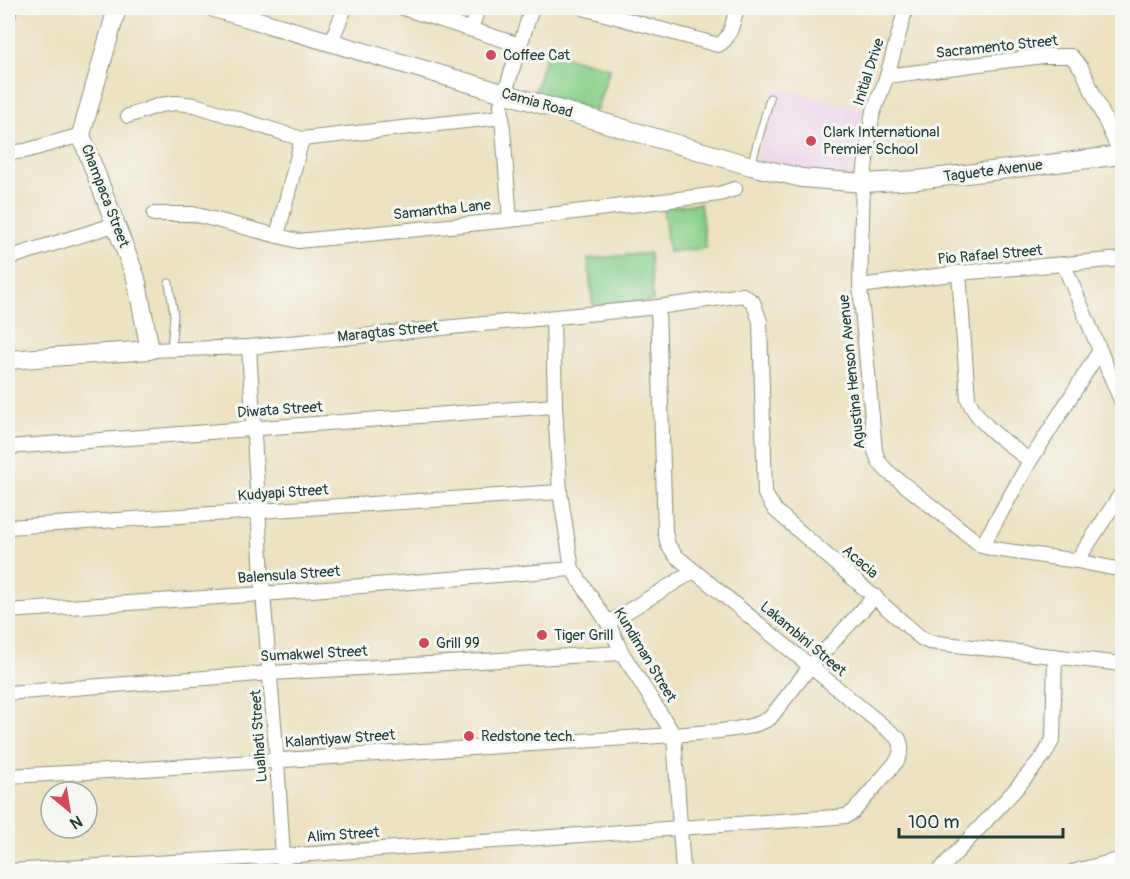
<svg xmlns="http://www.w3.org/2000/svg" width="1130" height="879" font-family="Pangolin,sans-serif">
  <style>
    .built { fill: #edd1e9 }
    .green { fill: #87cf8a; stroke: #53865f; stroke-width: 1.5 }
    .lines { fill: none; stroke-linecap: round; stroke-linejoin: round }
    .river { stroke: #4ab8c5; stroke-width: 20 }
    .lane-casing { stroke: #868f7a; stroke-width: 9 }
    .street-casing { stroke: #868f7a; stroke-width: 16 }
    .secondary-casing { stroke: #868f7a; stroke-width: 20 }
    .lane { stroke: #fff; stroke-width: 7 }
    .street { stroke: #fff; stroke-width: 14 }
    .secondary { stroke: #fff; stroke-width: 18 }
    .poi-dot { fill: #d1495b; stroke: #f6f6f2; stroke-width: 2 }
    .labels { text-anchor: middle; dominant-baseline: central; stroke-width: 6; stroke-linejoin: round; paint-order: stroke }
    .street-label { font-size: 15px; fill: #1f3d34; stroke: #f6f6f2 }
    .poi-label { font-size: 15px; fill: #1f3d34; stroke: #f6f6f2; text-anchor: start }
  </style>
  <rect width="100%" height="100%" fill="#f6f6f2"/>
  <filter id="ink" filterUnits="userSpaceOnUse"><feTurbulence type="fractalNoise" baseFrequency=".0167" numOctaves="2"/><feDisplacementMap in="SourceGraphic" scale="12" xChannelSelector="R" yChannelSelector="G"/><feConvolveMatrix kernelMatrix="1 2 1 2 8 2 1 2 1" color-interpolation-filters="sRGB"/></filter>
  <filter id="wash" filterUnits="userSpaceOnUse"><feTurbulence type="fractalNoise" baseFrequency=".008" numOctaves="4" result="noise"/><feDisplacementMap in="SourceGraphic" scale="24" xChannelSelector="R" yChannelSelector="G"/><feGaussianBlur stdDeviation="1.35" result="paint"/><feColorMatrix in="noise" values="0 0 0 0 0 0 0 0 0 0 0 0 0 0 0 0 0 1.4 0 .05"/><feComposite in="paint" operator="in"/></filter>
  <g filter="url(#wash)">
    <rect width="100%" height="100%" fill="#ece1c0"/>
    <path class="built" d="M 776,87 L 867,110 L 846,194 L 755,171 Z"/>
    <g class="green">
      <path d="M 547,52 L 610,68 L 596,111 L 534,94 Z"/>
      <path d="M 700,203 L 706,248 L 669,252 L 663,208 Z"/>
      <path d="M 649,253 L 653,301 L 593,307 L 588,259 Z"/>
    </g>
    <g class="lines">
      <path class="river" d="M 1122,872 L 1122,871"/>
    </g>
  </g>
  <g filter="url(#ink)">
    <g class="lines">
      <defs>
        <g id="lane">
          <path d="M 751,165 L 770,98"/>
          <path d="M 169,283 L 174,315 L 171,349"/>
        </g>
        <g id="street">
          <path d="M 403,8 L 520,45 L 532,8"/>
          <path d="M 583,8 L 718,45 C 731,39 733,21 737,8"/>
          <path d="M 906,8 L 887,76 L 872,116 L 863,183 L 860,286 L 875,451 L 879,462 L 887,471 L 982,546 L 994,549 L 1077,561 L 1122,570"/>
          <path d="M 8,16 L 10,8"/>
          <path d="M 471,29 L 478,8"/>
          <path d="M 331,42 L 345,8"/>
          <path d="M 887,76 L 1043,56 L 1071,56 L 1082,69 L 1122,157"/>
          <path d="M 128,116 L 160,105 L 176,103 L 195,105 L 302,139 L 502,117 L 510,220"/>
          <path d="M 502,117 L 501,105 L 520,45"/>
          <path d="M 8,153 L 25,151 L 81,135"/>
          <path d="M 154,214 L 193,214 L 298,241 L 510,220 L 719,194 L 735,189"/>
          <path d="M 277,236 L 302,139"/>
          <path d="M 8,258 L 117,224"/>
          <path d="M 1064,265 L 1122,403"/>
          <path d="M 959,273 L 968,399 C 979,426 1008,443 1030,461 L 1099,352"/>
          <path d="M 860,286 L 959,273 L 1122,259"/>
          <path d="M 553,318 L 555,406 L 560,492 L 572,569 L 608,623 L 622,653 L 674,735 L 683,872"/>
          <path d="M 249,347 L 263,594 L 277,760 L 284,872"/>
          <path d="M 150,350 L 249,347 L 658,307 L 743,295 L 753,302 L 760,321 L 765,494 L 775,510 L 921,638 L 929,642 L 1122,664"/>
          <path d="M 8,447 L 555,406"/>
          <path d="M 8,527 L 560,492"/>
          <path d="M 982,546 L 1030,461"/>
          <path d="M 1077,561 L 1122,492"/>
          <path d="M 8,611 L 263,594 L 572,569"/>
          <path d="M 608,623 L 694,571"/>
          <path d="M 8,693 L 271,673 L 622,653"/>
          <path d="M 8,776 L 128,770 L 674,735 C 700,732 749,732 770,718 L 810,667 L 875,596"/>
          <path d="M 8,871 L 283,856 L 836,817 L 846,816 L 853,812 L 897,761 C 901,753 903,748 899,739 L 676,556 L 668,545 L 665,532 L 658,307"/>
          <path d="M 938,872 L 1014,791 L 1045,754 L 1053,739 L 1055,656"/>
          <path d="M 1072,872 L 1122,859"/>
        </g>
        <g id="secondary">
          <path d="M 214,8 L 751,166 L 802,178 L 863,183 L 917,180 L 1122,155"/>
          <path d="M 8,360 L 150,350 L 136,278 L 81,135 L 117,8"/>
        </g>
      </defs>
      <use href="#lane" class="lane-casing"/>
      <use href="#street" class="street-casing"/>
      <use href="#secondary" class="secondary-casing"/>
      <use href="#lane" class="lane"/>
      <use href="#street" class="street"/>
      <use href="#secondary" class="secondary"/>
    </g>
  </g>
  <g class="poi-dot">
    <circle cx="491" cy="55" r="6"/>
    <circle cx="811" cy="141" r="6"/>
    <circle cx="542" cy="635" r="6"/>
    <circle cx="424" cy="643" r="6"/>
    <circle cx="469" cy="736" r="6"/>
  </g>
  <g class="labels">
    <g class="street-label">
      <text transform="translate(997 47) rotate(-6)">Sacramento Street</text>
      <text transform="translate(869 72) rotate(-72)">Initial Drive</text>
      <text transform="translate(537 103) rotate(16)">Camia Road</text>
      <text transform="translate(993 171) rotate(-7)">Taguete Avenue</text>
      <text transform="translate(105 196) rotate(69)">Champaca Street</text>
      <text transform="translate(442 210) rotate(-6)">Samantha Lane</text>
      <text transform="translate(990 255) rotate(-5)">Pio Rafael Street</text>
      <text transform="translate(388 332) rotate(-6)">Maragtas Street</text>
      <text transform="translate(852 372) rotate(-96)">Agustina Henson Avenue</text>
      <text transform="translate(280 410) rotate(-4)">Diwata Street</text>
      <text transform="translate(283 493) rotate(-4)">Kudyapi Street</text>
      <text transform="translate(860 562) rotate(41)">Acacia</text>
      <text transform="translate(289 575) rotate(-4)">Balensula Street</text>
      <text transform="translate(803 639) rotate(40)">Lakambini Street</text>
      <text transform="translate(314 654) rotate(-3)">Sumakwel Street</text>
      <text transform="translate(645 655) rotate(59)">Kundiman Street</text>
      <text transform="translate(259 736) rotate(-94)">Lualhati Street</text>
      <text transform="translate(340 739) rotate(-4)">Kalantiyaw Street</text>
      <text transform="translate(343 835) rotate(-4)">Alim Street</text>
    </g>
    <g class="poi-label">
      <text x="503" y="55">Coffee Cat</text>
      <text x="823" y="132">Clark International<tspan x="823" dy="17">Premier School</tspan></text>
      <text x="554" y="635">Tiger Grill</text>
      <text x="436" y="643">Grill 99</text>
      <text x="481" y="736">Redstone tech.</text>
    </g>
  </g>
  <rect width="1130" height="879" fill="none" stroke="#f6f6f2" stroke-width="30"/>
  <g transform="translate(69 810) rotate(150)"><circle r="28" fill="#f6f6f2" stroke="#a0aca6" stroke-width="1.5"/>
  <path d="M0-4.5L10 22L0 15L-10 22Z" fill="#d1495b"/>
  <text y="-9" font-size="16" font-weight="bold" text-anchor="middle" fill="#1f3d34">N</text>
  </g>
  <path d="M899 828v9h164v-9" fill="none" stroke="#1f3d34" stroke-width="3"/>
  <text x="908" y="828" font-size="18" fill="#1f3d34" stroke="#f6f6f2" stroke-width="4.5" paint-order="stroke">100 m</text>
</svg>
